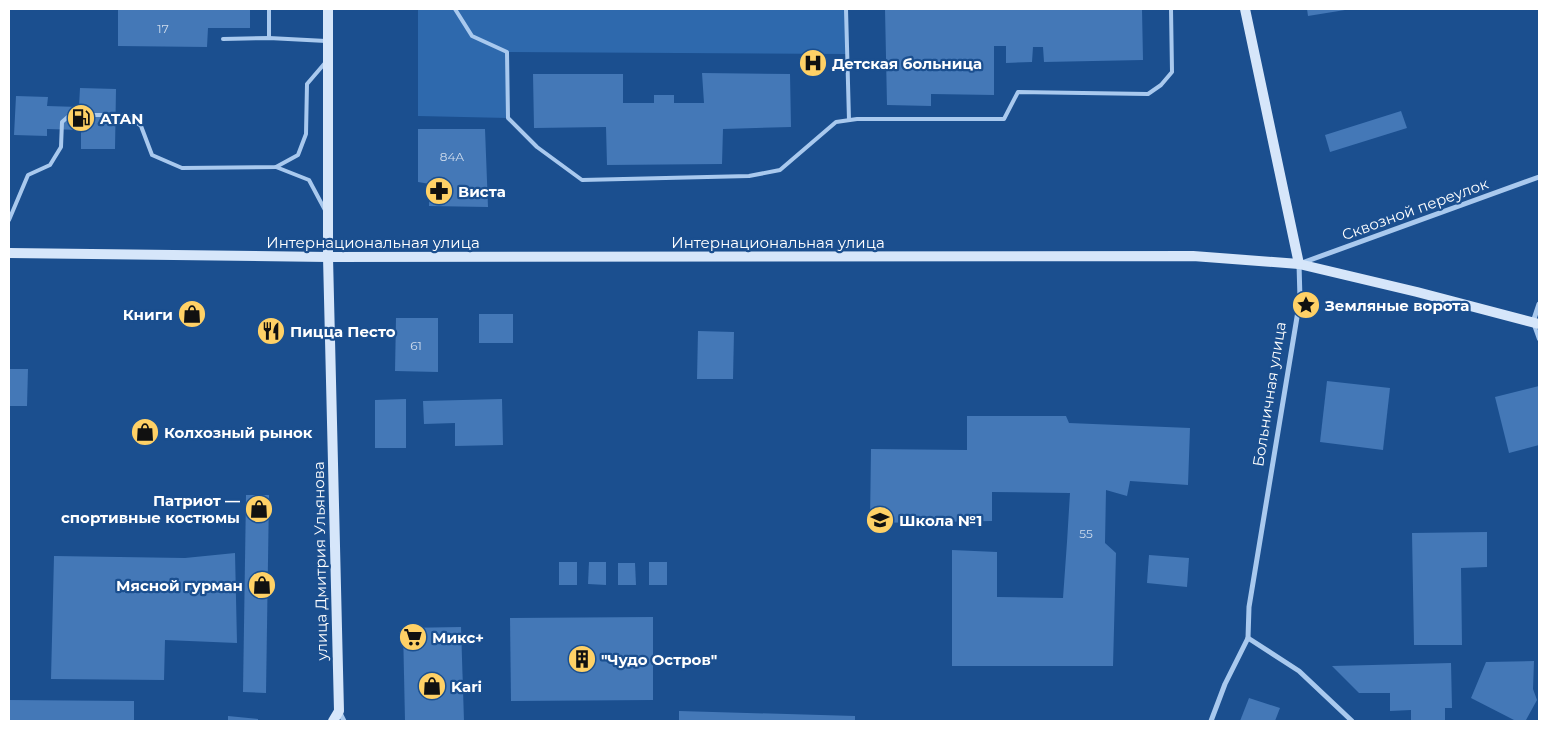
<svg xmlns="http://www.w3.org/2000/svg" width="1548" height="730" font-family="Montserrat,sans-serif">
  <style>
    .green { fill: #2e69ad }
    .building { fill: #4478b7 }
    .lines { fill: none; stroke-linecap: round; stroke-linejoin: round }
    .lane { stroke: #a9c9ee; stroke-width: 4 }
    .street { stroke: #a9c9ee; stroke-width: 5 }
    .secondary { stroke: #d6e6fa; stroke-width: 10 }
    .labels { text-anchor: middle; dominant-baseline: central; stroke-width: 4.5; stroke-linejoin: round; paint-order: stroke }
    .number-label { font-size: 12px; fill: #d0dded }
    .poi-label { font-size: 15px; font-weight: bold; fill: #fff; stroke: #1b4f8f; text-anchor: start }
    .street-label { font-size: 15px; fill: #fff; stroke: #1b4f8f }
  </style>
  <rect width="100%" height="100%" fill="#1b4f8f"/>
  <path class="green" d="M 418,9 L 846,9 L 847,54 L 508,52 L 508,118 L 418,116 Z"/>
  <g class="building">
    <path d="M 118,9 L 250,9 L 250,28 L 208,28 L 207,47 L 118,46 Z"/>
    <path d="M 885,9 L 995,9 L 1004,10 L 1004,9 L 1142,9 L 1143,60 L 1044,62 L 1043,47 L 1033,47 L 1032,62 L 1006,63 L 1006,46 L 994,46 L 994,95 L 931,94 L 931,106 L 887,105 Z"/>
    <path d="M 1307,9 L 1345,9 L 1345,10 L 1308,16 Z"/>
    <path d="M 702,73 L 790,74 L 791,127 L 723,129 L 722,164 L 607,165 L 606,127 L 534,128 L 533,74 L 623,74 L 623,103 L 654,103 L 654,95 L 674,95 L 674,103 L 704,103 Z"/>
    <path d="M 80,88 L 116,89 L 115,149 L 81,149 L 81,130 L 47,129 L 47,136 L 14,135 L 16,96 L 48,97 L 47,106 L 79,107 Z"/>
    <path d="M 1401,111 L 1407,128 L 1330,152 L 1325,135 Z"/>
    <path d="M 418,129 L 485,129 L 488,207 L 429,206 L 430,184 L 418,182 Z"/>
    <rect x="479" y="314" width="34" height="29"/>
    <path d="M 396,318 L 438,318 L 438,372 L 395,371 Z"/>
    <path d="M 698,331 L 734,332 L 733,379 L 697,379 Z"/>
    <path d="M 9,369 L 28,369 L 27,406 L 9,406 Z"/>
    <path d="M 1327,381 L 1390,388 L 1383,450 L 1320,442 Z"/>
    <path d="M 1539,386 L 1539,445 L 1509,453 L 1495,397 Z"/>
    <path d="M 406,399 L 406,448 L 375,448 L 375,400 Z"/>
    <path d="M 502,399 L 503,445 L 455,446 L 455,423 L 424,424 L 423,401 Z"/>
    <path d="M 967,416 L 1066,416 L 1069,423 L 1190,428 L 1188,485 L 1130,481 L 1127,496 L 1106,490 L 1105,543 L 1116,553 L 1113,666 L 952,666 L 952,550 L 997,552 L 997,597 L 1063,598 L 1067,542 L 1070,493 L 992,492 L 992,521 L 870,523 L 871,449 L 967,450 Z"/>
    <path d="M 246,495 L 269,495 L 266,693 L 243,692 Z"/>
    <path d="M 1487,532 L 1487,567 L 1461,568 L 1462,645 L 1414,645 L 1412,533 Z"/>
    <path d="M 235,553 L 237,643 L 165,640 L 164,680 L 51,679 L 54,556 L 185,558 Z"/>
    <path d="M 1149,555 L 1189,558 L 1187,587 L 1147,583 Z"/>
    <rect x="559" y="562" width="18" height="23"/>
    <path d="M 589,562 L 606,562 L 606,585 L 588,584 Z"/>
    <rect x="649" y="562" width="18" height="23"/>
    <path d="M 618,563 L 635,563 L 636,585 L 618,585 Z"/>
    <path d="M 653,617 L 653,700 L 511,701 L 510,618 Z"/>
    <path d="M 461,627 L 464,721 L 405,721 L 403,628 Z"/>
    <path d="M 1534,661 L 1533,689 L 1537,700 L 1526,720 L 1514,720 L 1471,698 L 1486,662 Z"/>
    <path d="M 1451,663 L 1452,708 L 1445,708 L 1445,720 L 1411,721 L 1411,710 L 1390,711 L 1390,693 L 1359,693 L 1332,666 Z"/>
    <path d="M 1249,698 L 1280,708 L 1275,721 L 1240,721 Z"/>
    <path d="M 9,700 L 134,701 L 134,721 L 9,721 Z"/>
    <path d="M 679,711 L 855,716 L 855,721 L 679,721 Z"/>
    <path d="M 228,716 L 258,719 L 258,721 L 228,721 Z"/>
  </g>
  <g class="lines">
    <g class="lane">
      <path d="M 269,9 L 269,38"/>
      <path d="M 455,9 L 472,36 L 507,52 L 508,118 L 537,147 L 582,180 L 749,176 L 780,170 L 836,122 L 857,119 L 1004,119 L 1018,92 L 1148,94 L 1161,85 L 1172,72 L 1171,9"/>
      <path d="M 846,9 L 849,120"/>
      <path d="M 223,39 L 269,38 L 326,41"/>
      <path d="M 276,167 L 309,180 L 325,210"/>
      <path d="M 9,220 L 28,175 L 50,165 L 61,147 L 62,122 L 70,115 L 126,115 L 141,126 L 152,155 L 182,168 L 276,167 L 298,155 L 306,134 L 307,84 L 325,63"/>
      <path d="M 1534,325 L 1539,339"/>
    </g>
    <g class="street">
      <path d="M 1533,322 L 1539,304"/>
      <path d="M 1248,638 L 1299,671 L 1352,721"/>
      <path d="M 339,711 L 344,721"/>
      <path d="M 1211,721 L 1225,684 L 1248,638 L 1249,607 L 1300,299 L 1299,264 L 1539,177"/>
    </g>
    <g class="secondary">
      <path d="M 328,9 L 328,257 L 339,711 L 333,721"/>
      <path d="M 1245,9 L 1299,264"/>
      <path d="M 9,253 L 328,257 L 1193,256 L 1299,264 L 1417,292 L 1539,324"/>
    </g>
  </g>
  <defs>
    <symbol id="hospital-disc" viewBox="-11 -11 22 22"><circle r="9.5" fill="#ffd166" stroke="#1b4f8f"/><path d="M-5-5h3v3.5h4V-5h3V5h-3V1.5h-4V5h-3Z" fill="#111"/></symbol>
    <symbol id="fuel-disc" viewBox="-11 -11 22 22"><circle r="9.5" fill="#ffd166" stroke="#1b4f8f"/><path d="M-5.5-6h7V0h2V4h1.3V-2.5L3-4.5l.8-.8L6-3V5H2.5V1h-1V6h-7ZM-4.2-4.7v3.2H.2V-4.7Z" fill="#111"/></symbol>
    <symbol id="pharmacy-disc" viewBox="-11 -11 22 22"><circle r="9.5" fill="#ffd166" stroke="#1b4f8f"/><path d="M-2-6h4v4h4v4h-4v4h-4v-4h-4v-4h4Z" fill="#111"/></symbol>
    <symbol id="sight-disc" viewBox="-11 -11 22 22"><circle r="9.5" fill="#ffd166" stroke="#1b4f8f"/><path d="M0-6L1.8-2.2L6-1.7L2.9 1.2L3.7 5.4L0 3.3L-3.7 5.4L-2.9 1.2L-6-1.7L-1.8-2.2Z" fill="#111"/></symbol>
    <symbol id="shop-disc" viewBox="-11 -11 22 22"><circle r="9.5" fill="#ffd166" stroke="#1b4f8f"/><path d="M-5-2.5h2.3a2.7 3.5 0 0 1 5.4 0H5L5.5 6h-11ZM-1.5-2.5h3a1.5 2.3 0 0 0-3 0Z" fill="#111"/></symbol>
    <symbol id="restaurant-disc" viewBox="-11 -11 22 22"><circle r="9.5" fill="#ffd166" stroke="#1b4f8f"/><path d="M-5-6h1v4h1v-4h1v4h1v-4h1v5L-1.5 .5V6h-2V.5L-5-1ZM5-6V6H3V1.5H1.5Q1.5-4 5-6Z" fill="#111"/></symbol>
    <symbol id="school-disc" viewBox="-11 -11 22 22"><circle r="9.5" fill="#ffd166" stroke="#1b4f8f"/><path d="M0-5L7-2L0 1L-7-2ZM-4 1L0 2.5L4 1V4Q0 6-4 4Z" fill="#111"/></symbol>
    <symbol id="supermarket-disc" viewBox="-11 -11 22 22"><circle r="9.5" fill="#ffd166" stroke="#1b4f8f"/><path d="M-6-5.5h2.5l.6 2H6L4.5 2H-2.5L-4.4-4H-6ZM-1.5 3.2a1.3 1.3 0 1 0 .1 0ZM3 3.2a1.3 1.3 0 1 0 .1 0Z" fill="#111"/></symbol>
    <symbol id="building-disc" viewBox="-11 -11 22 22"><circle r="9.5" fill="#ffd166" stroke="#1b4f8f"/><path d="M-4-6H4V6H1V3H-1V6H-4ZM-2.5-4.3h1.7v1.8h-1.7ZM.8-4.3h1.7v1.8H.8ZM-2.5-1h1.7V.8h-1.7ZM.8-1h1.7V.8H.8Z" fill="#111"/></symbol>
  </defs>
  <g fill-rule="evenodd">
    <use href="#hospital-disc" x="797" y="47" width="32" height="32"/>
    <use href="#fuel-disc" x="65" y="102" width="32" height="32"/>
    <use href="#pharmacy-disc" x="423" y="175" width="32" height="32"/>
    <use href="#sight-disc" x="1290" y="289" width="32" height="32"/>
    <use href="#shop-disc" x="176" y="298" width="32" height="32"/>
    <use href="#restaurant-disc" x="255" y="315" width="32" height="32"/>
    <use href="#shop-disc" x="129" y="416" width="32" height="32"/>
    <use href="#shop-disc" x="243" y="493" width="32" height="32"/>
    <use href="#school-disc" x="864" y="504" width="32" height="32"/>
    <use href="#shop-disc" x="246" y="569" width="32" height="32"/>
    <use href="#supermarket-disc" x="397" y="621" width="32" height="32"/>
    <use href="#building-disc" x="566" y="643" width="32" height="32"/>
    <use href="#shop-disc" x="416" y="670" width="32" height="32"/>
  </g>
  <g class="labels">
    <g class="number-label">
      <text x="163" y="28">17</text>
      <text x="452" y="156">84А</text>
      <text x="416" y="345">61</text>
      <text x="1086" y="533">55</text>
    </g>
    <g class="poi-label">
      <text x="832" y="63">Детская больница</text>
      <text x="100" y="118">ATAN</text>
      <text x="458" y="191">Виста</text>
      <text x="1325" y="305">Земляные ворота</text>
      <text x="173" y="314" text-anchor="end">Книги</text>
      <text x="290" y="331">Пицца Песто</text>
      <text x="164" y="432">Колхозный рынок</text>
      <text x="240" y="500" text-anchor="end">Патриот —<tspan x="240" dy="17">спортивные костюмы</tspan></text>
      <text x="899" y="520">Школа №1</text>
      <text x="243" y="585" text-anchor="end">Мясной гурман</text>
      <text x="432" y="637">Микс+</text>
      <text x="601" y="659">"Чудо Остров"</text>
      <text x="451" y="686">Kari</text>
    </g>
    <g class="street-label">
      <text transform="translate(1415 209) rotate(-20)">Сквозной переулок</text>
      <text x="373" y="242">Интернациональная улица</text>
      <text x="778" y="242">Интернациональная улица</text>
      <text transform="translate(1269 394) rotate(-81)">Больничная улица</text>
      <text transform="translate(320 561) rotate(-91)">улица Дмитрия Ульянова</text>
    </g>
  </g>
  <rect width="1548" height="730" fill="none" stroke="#ffffff" stroke-width="20"/>
</svg>
